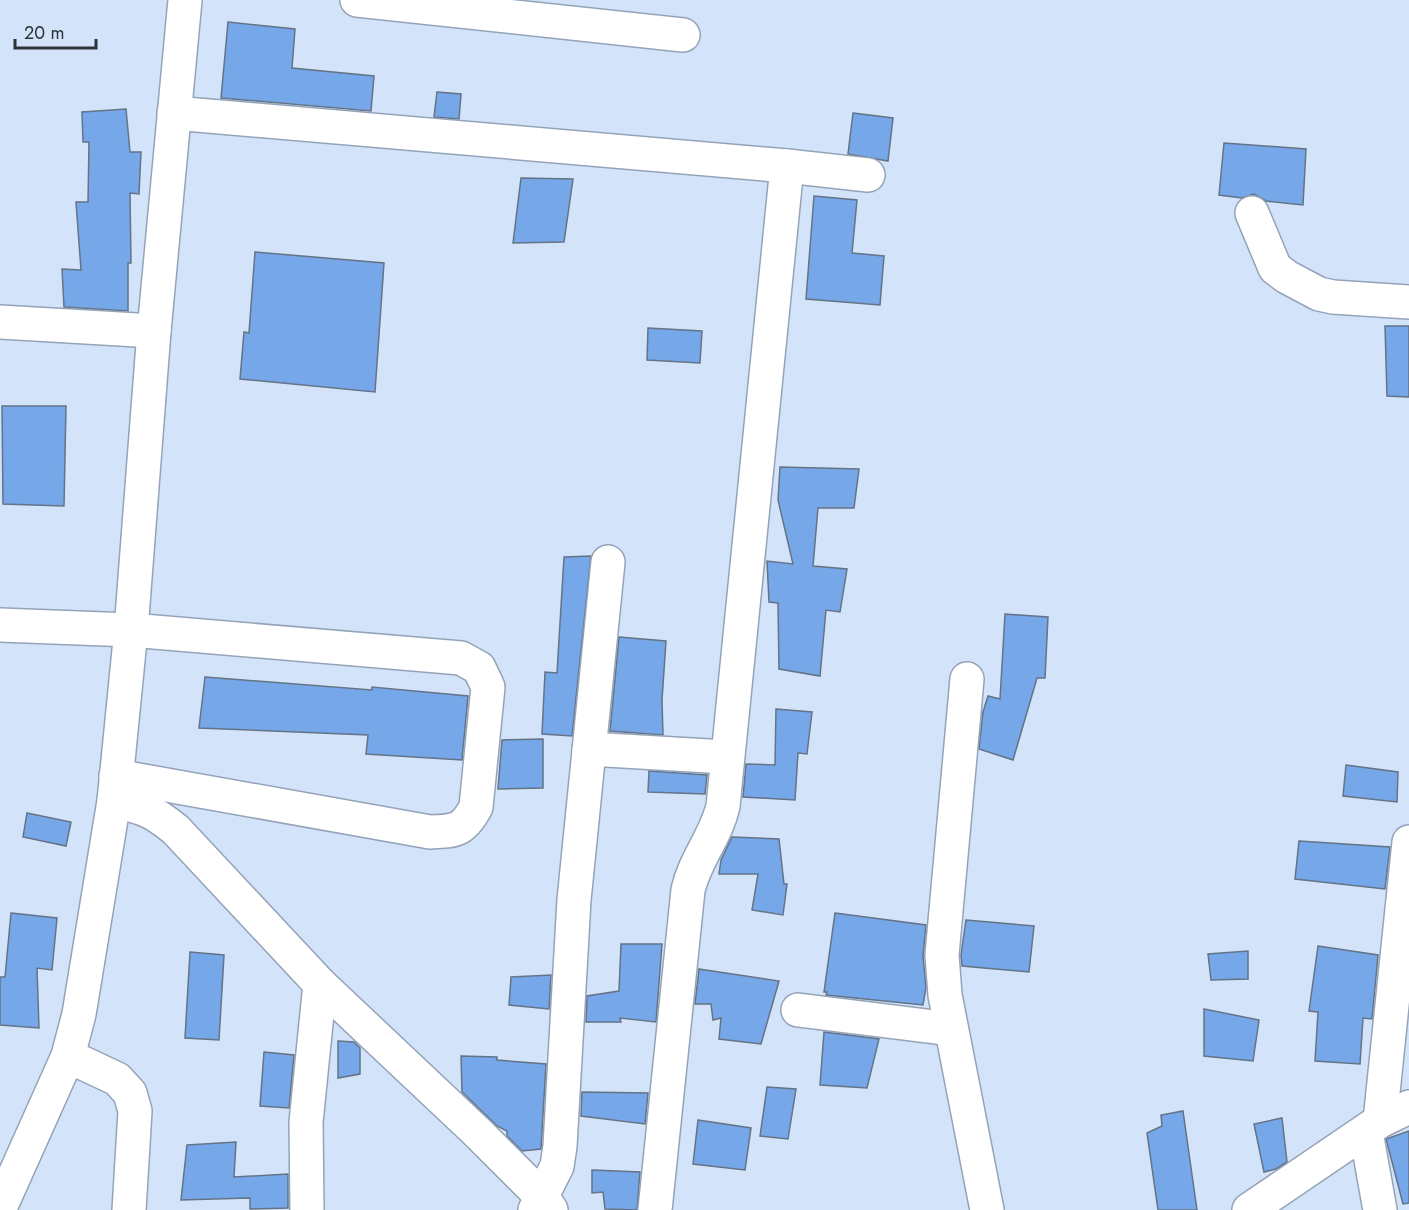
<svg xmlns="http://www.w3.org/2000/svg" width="1409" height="1210" font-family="Jost,sans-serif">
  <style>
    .building { fill: #76a7e9; stroke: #647386; stroke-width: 1.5 }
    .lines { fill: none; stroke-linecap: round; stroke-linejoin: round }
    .minor-casing { stroke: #94a3b8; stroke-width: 36 }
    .minor { stroke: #fff; stroke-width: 33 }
  </style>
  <rect width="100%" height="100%" fill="#d3e4fa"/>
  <g class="building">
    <path d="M 228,22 L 295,29 L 292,68 L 374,76 L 371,111 L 221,98 Z"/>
    <path d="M 437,92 L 461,94 L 459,119 L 434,117 Z"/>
    <path d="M 126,109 L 130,152 L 141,152 L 139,194 L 130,193 L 131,263 L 128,263 L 128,311 L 64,307 L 62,269 L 81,270 L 76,202 L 88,202 L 89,142 L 83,142 L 82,112 Z"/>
    <path d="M 853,113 L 893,118 L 888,161 L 848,154 Z"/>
    <path d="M 1224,143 L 1306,149 L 1303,205 L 1266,201 L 1254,194 L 1242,198 L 1219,195 Z"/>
    <path d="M 521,178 L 573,179 L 564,242 L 513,243 Z"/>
    <path d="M 814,196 L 857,200 L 852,253 L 884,256 L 880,305 L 806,299 Z"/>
    <path d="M 255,252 L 384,263 L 375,392 L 240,379 L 244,332 L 249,333 Z"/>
    <path d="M 1385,326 L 1409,326 L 1409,397 L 1387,396 Z"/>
    <path d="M 648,328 L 702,331 L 700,363 L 647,360 Z"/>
    <path d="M 2,406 L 66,406 L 64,506 L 3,504 Z"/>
    <path d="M 780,467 L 859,469 L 854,508 L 818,508 L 813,566 L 847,569 L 840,612 L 826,610 L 820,676 L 779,669 L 778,603 L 769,602 L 767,561 L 793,564 L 778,500 Z"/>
    <path d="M 591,556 L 572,736 L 542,734 L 545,672 L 557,673 L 564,557 Z"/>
    <path d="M 1005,614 L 1048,617 L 1045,678 L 1037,678 L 1013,760 L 979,749 L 983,712 L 988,696 L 1000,699 Z"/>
    <path d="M 619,637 L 666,641 L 662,700 L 663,735 L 610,731 Z"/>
    <path d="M 205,677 L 372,690 L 372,687 L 468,696 L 462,760 L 366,754 L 368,735 L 199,728 Z"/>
    <path d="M 776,709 L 812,712 L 807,754 L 798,753 L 795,800 L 743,797 L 746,764 L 775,765 Z"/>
    <path d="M 543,739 L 543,788 L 498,789 L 502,740 Z"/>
    <path d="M 1346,765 L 1398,772 L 1397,802 L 1343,796 Z"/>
    <path d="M 649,771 L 707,775 L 705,794 L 648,792 Z"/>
    <path d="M 27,813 L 71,822 L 66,846 L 23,837 Z"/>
    <path d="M 732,837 L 779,839 L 784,884 L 787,884 L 783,915 L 752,910 L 758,874 L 719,874 L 721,860 Z"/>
    <path d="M 1299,841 L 1390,847 L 1385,889 L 1295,879 Z"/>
    <path d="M 11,913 L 57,918 L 52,970 L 37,968 L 39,1028 L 0,1025 L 0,977 L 5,977 Z"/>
    <path d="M 835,913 L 926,925 L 923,956 L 926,987 L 923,1005 L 826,995 L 827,992 L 824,992 Z"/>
    <path d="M 966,920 L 1034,926 L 1029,972 L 962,966 L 961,955 Z"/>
    <path d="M 621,944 L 662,944 L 656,1022 L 620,1018 L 621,1022 L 586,1022 L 587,996 L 619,991 Z"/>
    <path d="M 1318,946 L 1378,955 L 1372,1019 L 1363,1018 L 1360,1064 L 1315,1061 L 1318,1012 L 1309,1011 Z"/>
    <path d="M 1248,951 L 1248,979 L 1211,980 L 1208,954 Z"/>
    <path d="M 190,952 L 224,955 L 219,1040 L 185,1038 Z"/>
    <path d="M 699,969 L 779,981 L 761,1044 L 719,1039 L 721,1018 L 713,1020 L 711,1004 L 695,1004 Z"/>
    <path d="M 551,975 L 549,1009 L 509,1005 L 511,977 Z"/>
    <path d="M 1204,1009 L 1259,1020 L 1253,1061 L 1204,1056 Z"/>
    <path d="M 824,1032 L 879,1039 L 867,1088 L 820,1085 Z"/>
    <path d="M 338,1041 L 354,1042 L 360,1048 L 360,1074 L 338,1078 Z"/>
    <path d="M 264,1052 L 294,1055 L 289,1108 L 260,1106 Z"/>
    <path d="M 461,1056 L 497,1057 L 497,1060 L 546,1064 L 541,1149 L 522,1151 L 507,1136 L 507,1131 L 497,1126 L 462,1092 Z"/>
    <path d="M 767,1087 L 796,1089 L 788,1139 L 760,1136 Z"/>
    <path d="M 582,1092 L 648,1093 L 645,1124 L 581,1116 Z"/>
    <path d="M 1183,1111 L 1197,1210 L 1158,1210 L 1147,1133 L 1162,1126 L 1161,1115 Z"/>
    <path d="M 1282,1118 L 1287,1162 L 1276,1169 L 1264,1172 L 1254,1124 Z"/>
    <path d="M 698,1120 L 751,1128 L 745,1170 L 693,1164 Z"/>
    <path d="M 1409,1131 L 1409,1203 L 1403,1204 L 1386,1139 Z"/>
    <path d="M 236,1142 L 234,1177 L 288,1174 L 288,1208 L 250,1209 L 250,1198 L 181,1200 L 187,1145 Z"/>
    <path d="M 592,1170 L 640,1172 L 637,1210 L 605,1209 L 603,1192 L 592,1193 Z"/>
  </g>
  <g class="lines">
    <defs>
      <g id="minor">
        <path d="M 357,0 L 683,35"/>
        <path d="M 174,113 L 787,166 L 868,175"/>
        <path d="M 1252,213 L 1275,268 L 1287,277 L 1319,294 L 1333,297 L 1409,302"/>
        <path d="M 0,322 L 154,331"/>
        <path d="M 0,625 L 131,630 L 461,658 L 479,668 L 488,687 L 476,807 C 463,831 456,831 430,832 L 116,776"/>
        <path d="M 967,679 L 942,955 L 945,995 L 987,1210"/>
        <path d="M 589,749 L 726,757"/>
        <path d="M 114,801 C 143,807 153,811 176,830 L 320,984 L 477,1132 L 542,1197 L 551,1210"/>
        <path d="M 798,1010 L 951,1029"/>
        <path d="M 68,1056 L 117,1079 L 130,1093 L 135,1111 L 129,1210"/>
        <path d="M 1380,1121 L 1409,842"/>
        <path d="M 1366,1132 L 1380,1210"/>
        <path d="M 0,1208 L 68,1056 L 79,1014 L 114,801 L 131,630 L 154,331 L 185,0"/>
        <path d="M 307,1210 L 306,1122 L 320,984"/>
        <path d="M 535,1210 L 557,1166 L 560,1146 L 574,900 L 608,562"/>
        <path d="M 655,1210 L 688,890 C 695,859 716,837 723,806 L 787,166"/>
        <path d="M 1249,1210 L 1380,1121 L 1409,1107"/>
      </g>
    </defs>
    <use href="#minor" class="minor-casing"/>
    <use href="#minor" class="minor"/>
  </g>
  <path d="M15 39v9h81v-9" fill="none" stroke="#2d333b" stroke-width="3"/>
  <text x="24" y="39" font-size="18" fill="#2d333b" stroke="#d3e4fa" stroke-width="4.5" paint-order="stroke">20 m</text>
</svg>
